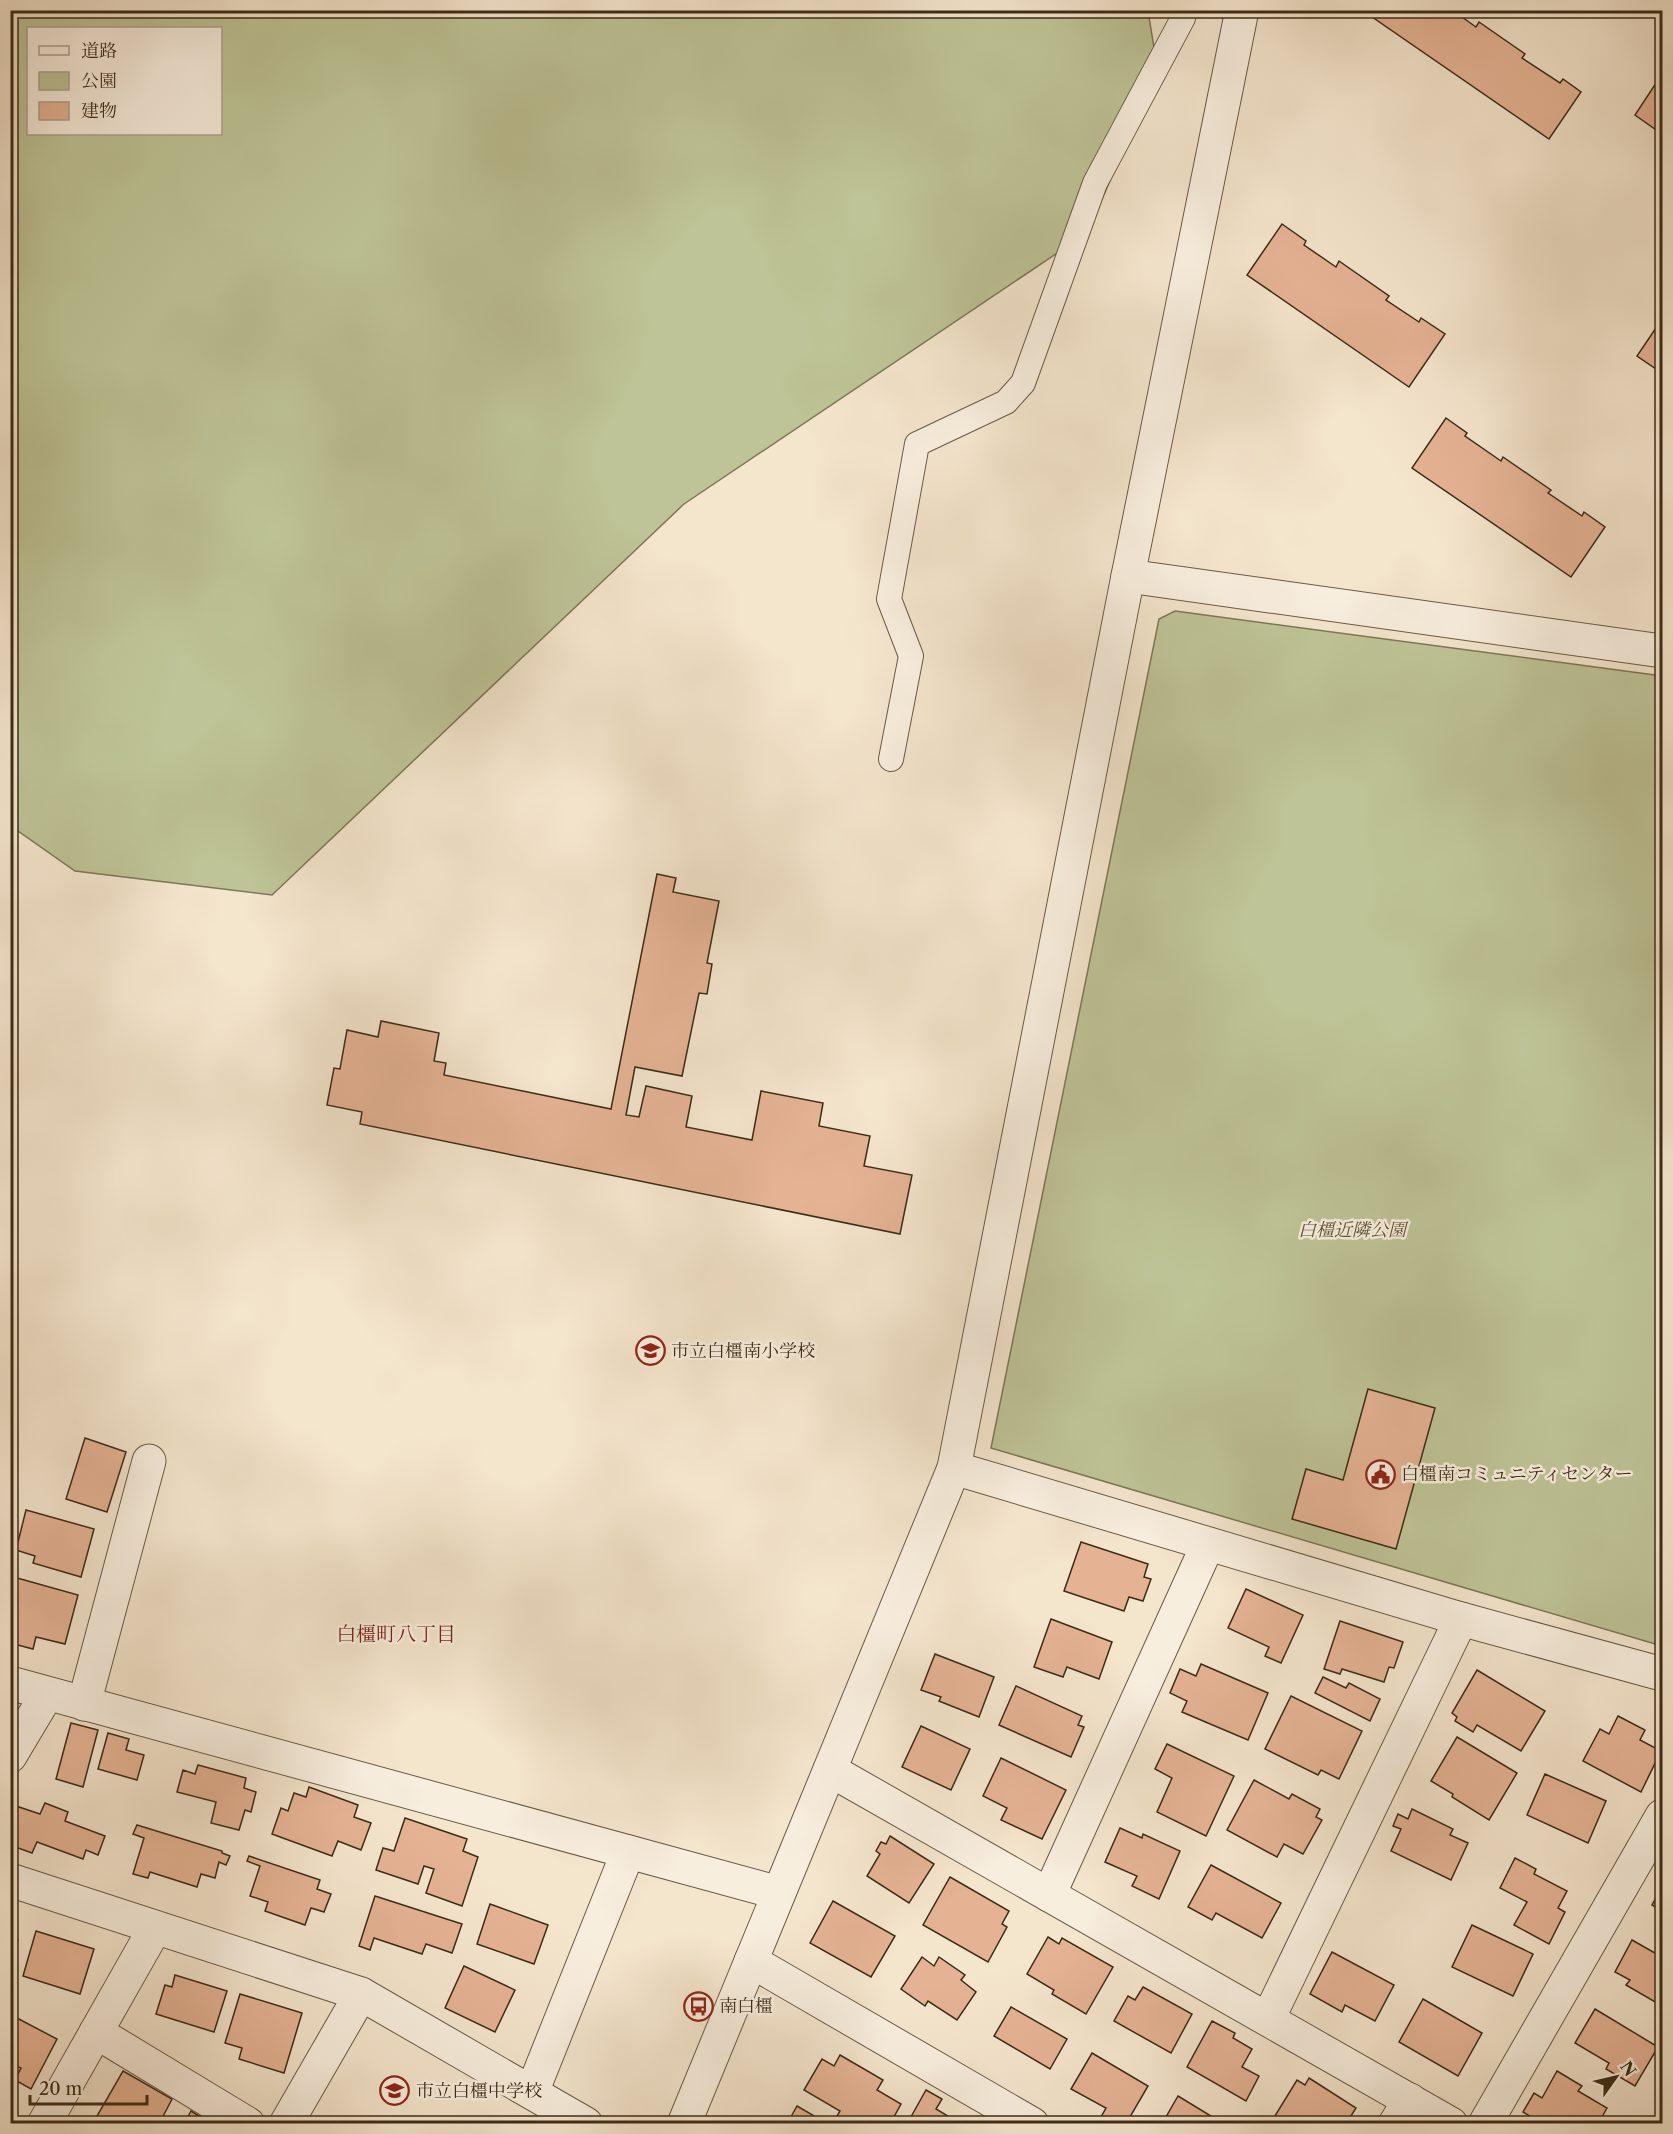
<svg xmlns="http://www.w3.org/2000/svg" width="1673" height="2134" font-family="'Libre Caslon Text','Noto Serif JP',serif">
  <style>
    .green { fill: #bec497; stroke: #7d7856; stroke-width: 1.5; fill-rule: evenodd }
    .building { fill: #e5b394; stroke: #3c2c16; stroke-width: 1.5 }
    .lines { fill: none; stroke-linecap: round; stroke-linejoin: round }
    .service-casing { stroke: #6a5a44; stroke-width: 26 }
    .minor-casing { stroke: #6a5a44; stroke-width: 35 }
    .tertiary-casing { stroke: #6a5a44; stroke-width: 35 }
    .service { stroke: #f8eede; stroke-width: 24 }
    .minor { stroke: #f8eede; stroke-width: 33 }
    .tertiary { stroke: #f8eede; stroke-width: 33 }
    .labels { text-anchor: middle; dominant-baseline: central; stroke-width: 5; stroke-linejoin: round; paint-order: stroke }
    .park-label { font-size: 18px; font-style: italic; fill: #5c5236; stroke: #f8eede }
    .poi-label { font-size: 18px; fill: #3c2c16; stroke: #f8eede; text-anchor: start }
    .neighbourhood-label { font-size: 20px; fill: #7a1f14; stroke: #f8eede }
  </style>
  <rect width="100%" height="100%" fill="#f4e5cd"/>
  <filter id="stains"><feTurbulence type="fractalNoise" baseFrequency=".00333" numOctaves="4"/><feColorMatrix values="0 0 0 0 .2 0 0 0 0 .09 0 0 0 0 .02 0 0 0 .5 -.17"/></filter>
  <radialGradient id="worn" r=".72"><stop offset=".6" stop-color="#630" stop-opacity="0"/><stop offset="1" stop-color="#630" stop-opacity=".3"/></radialGradient>
  <g class="green">
    <path d="M 11,11 L 1148,11 L 1158,72 L 1087,233 L 684,504 L 272,895 L 75,871 L 11,826 ZM 28,28 L 220,28 L 220,134 L 28,134 Z"/>
    <path d="M 1175,611 L 1662,676 L 1662,1646 L 991,1448 L 1159,619 Z"/>
  </g>
  <g class="building">
    <path d="M 1362,10 L 1452,10 L 1476,27 L 1479,22 L 1525,54 L 1522,58 L 1560,83 L 1563,79 L 1581,92 L 1549,139 Z"/>
    <path d="M 1662,74 L 1662,134 L 1635,115 Z"/>
    <path d="M 1282,224 L 1306,241 L 1304,245 L 1336,267 L 1339,261 L 1389,296 L 1386,300 L 1419,322 L 1421,318 L 1445,334 L 1409,387 L 1247,275 Z"/>
    <path d="M 1662,319 L 1662,373 L 1637,356 Z"/>
    <path d="M 1446,418 L 1467,433 L 1465,436 L 1501,461 L 1503,457 L 1551,490 L 1548,493 L 1582,516 L 1584,512 L 1605,527 L 1571,577 L 1412,468 Z"/>
    <path d="M 657,874 L 676,878 L 673,892 L 719,901 L 707,963 L 712,964 L 707,994 L 699,993 L 682,1076 L 635,1067 L 626,1115 L 639,1117 L 646,1086 L 692,1096 L 686,1127 L 752,1140 L 761,1091 L 823,1103 L 819,1126 L 870,1136 L 864,1166 L 912,1175 L 900,1234 L 360,1124 L 362,1112 L 327,1105 L 334,1068 L 340,1069 L 347,1030 L 378,1037 L 381,1021 L 439,1033 L 434,1061 L 446,1063 L 444,1075 L 611,1109 Z"/>
    <path d="M 1368,1389 L 1435,1408 L 1396,1549 L 1292,1519 L 1306,1469 L 1343,1480 Z"/>
    <path d="M 85,1438 L 126,1452 L 107,1512 L 66,1499 Z"/>
    <path d="M 26,1510 L 94,1529 L 81,1577 L 33,1563 L 35,1556 L 16,1550 Z"/>
    <path d="M 1081,1542 L 1148,1564 L 1144,1577 L 1151,1579 L 1143,1601 L 1129,1597 L 1124,1611 L 1064,1591 Z"/>
    <path d="M 10,1576 L 78,1595 L 65,1644 L 36,1637 L 33,1649 L 10,1643 Z"/>
    <path d="M 1246,1589 L 1303,1615 L 1281,1663 L 1265,1656 L 1269,1647 L 1228,1628 Z"/>
    <path d="M 1051,1619 L 1112,1642 L 1099,1679 L 1067,1667 L 1063,1677 L 1034,1667 Z"/>
    <path d="M 1340,1621 L 1403,1642 L 1394,1668 L 1389,1667 L 1384,1682 L 1342,1669 L 1340,1674 L 1324,1669 Z"/>
    <path d="M 935,1654 L 994,1677 L 979,1717 L 939,1701 L 941,1697 L 921,1690 Z"/>
    <path d="M 1201,1664 L 1268,1693 L 1248,1740 L 1182,1712 L 1187,1701 L 1170,1693 L 1180,1669 L 1196,1676 Z"/>
    <path d="M 1477,1670 L 1545,1711 L 1521,1751 L 1477,1725 L 1473,1732 L 1455,1721 L 1457,1717 L 1452,1713 Z"/>
    <path d="M 1323,1677 L 1346,1688 L 1349,1683 L 1380,1699 L 1370,1721 L 1315,1693 Z"/>
    <path d="M 1016,1686 L 1082,1716 L 1078,1725 L 1084,1727 L 1071,1757 L 999,1725 Z"/>
    <path d="M 1291,1696 L 1362,1731 L 1339,1779 L 1321,1770 L 1318,1775 L 1265,1749 Z"/>
    <path d="M 1618,1716 L 1645,1730 L 1640,1740 L 1661,1751 L 1641,1792 L 1583,1761 L 1600,1729 L 1609,1734 Z"/>
    <path d="M 71,1723 L 98,1730 L 83,1787 L 56,1779 Z"/>
    <path d="M 921,1726 L 970,1749 L 951,1790 L 902,1767 Z"/>
    <path d="M 108,1733 L 129,1739 L 126,1750 L 144,1755 L 137,1780 L 98,1769 Z"/>
    <path d="M 1457,1737 L 1517,1773 L 1489,1820 L 1452,1797 L 1453,1794 L 1431,1781 Z"/>
    <path d="M 1167,1744 L 1234,1776 L 1206,1836 L 1157,1812 L 1172,1778 L 1155,1769 Z"/>
    <path d="M 1001,1758 L 1066,1790 L 1042,1839 L 1001,1820 L 1007,1808 L 983,1796 Z"/>
    <path d="M 198,1765 L 246,1778 L 244,1788 L 256,1792 L 251,1812 L 245,1810 L 239,1830 L 211,1823 L 216,1802 L 177,1792 L 183,1770 L 195,1774 Z"/>
    <path d="M 1545,1774 L 1606,1801 L 1588,1843 L 1527,1815 Z"/>
    <path d="M 1254,1780 L 1289,1799 L 1292,1794 L 1320,1809 L 1316,1817 L 1322,1820 L 1303,1854 L 1284,1844 L 1277,1857 L 1227,1830 Z"/>
    <path d="M 309,1787 L 358,1805 L 354,1817 L 371,1823 L 361,1850 L 338,1841 L 332,1856 L 272,1834 L 281,1808 L 288,1811 L 294,1793 L 306,1797 Z"/>
    <path d="M 45,1803 L 68,1812 L 65,1821 L 105,1836 L 98,1855 L 86,1850 L 83,1859 L 37,1842 L 32,1853 L 10,1845 L 10,1822 L 16,1806 L 40,1814 Z"/>
    <path d="M 1412,1809 L 1453,1829 L 1450,1835 L 1468,1843 L 1451,1880 L 1391,1851 L 1401,1829 L 1393,1826 L 1398,1814 L 1408,1819 Z"/>
    <path d="M 405,1818 L 467,1839 L 463,1851 L 478,1857 L 462,1906 L 426,1893 L 434,1869 L 424,1866 L 418,1884 L 376,1870 L 383,1848 L 394,1851 Z"/>
    <path d="M 137,1825 L 222,1851 L 222,1853 L 230,1856 L 226,1865 L 219,1862 L 215,1878 L 201,1874 L 197,1887 L 150,1872 L 148,1878 L 133,1874 L 144,1838 L 133,1834 Z"/>
    <path d="M 1120,1828 L 1142,1838 L 1143,1834 L 1180,1851 L 1159,1899 L 1132,1886 L 1137,1876 L 1105,1862 Z"/>
    <path d="M 890,1836 L 934,1864 L 909,1903 L 867,1876 L 880,1854 L 876,1851 L 881,1842 L 886,1844 Z"/>
    <path d="M 249,1856 L 320,1880 L 317,1889 L 331,1894 L 324,1912 L 311,1908 L 305,1925 L 265,1911 L 268,1902 L 250,1896 L 260,1866 L 247,1861 Z"/>
    <path d="M 1515,1858 L 1536,1869 L 1534,1874 L 1567,1891 L 1558,1908 L 1565,1912 L 1549,1944 L 1514,1925 L 1527,1902 L 1500,1888 Z"/>
    <path d="M 1211,1865 L 1281,1903 L 1262,1938 L 1216,1913 L 1212,1920 L 1188,1907 Z"/>
    <path d="M 950,1877 L 1009,1911 L 1002,1924 L 1007,1927 L 988,1962 L 923,1925 Z"/>
    <path d="M 1662,1887 L 1662,1911 L 1652,1905 Z"/>
    <path d="M 375,1896 L 462,1924 L 452,1953 L 426,1944 L 422,1954 L 374,1938 L 370,1950 L 359,1946 Z"/>
    <path d="M 833,1901 L 895,1936 L 871,1977 L 810,1943 Z"/>
    <path d="M 490,1904 L 548,1925 L 534,1964 L 477,1944 Z"/>
    <path d="M 10,1925 L 17,1927 L 13,1938 L 18,1940 L 10,1964 Z"/>
    <path d="M 1472,1925 L 1533,1954 L 1513,1996 L 1452,1967 Z"/>
    <path d="M 36,1931 L 94,1949 L 80,1994 L 23,1976 Z"/>
    <path d="M 1048,1937 L 1059,1944 L 1062,1938 L 1113,1967 L 1086,2014 L 1052,1994 L 1054,1990 L 1027,1974 Z"/>
    <path d="M 1632,1940 L 1662,1957 L 1662,2006 L 1626,1985 L 1630,1980 L 1615,1972 Z"/>
    <path d="M 1332,1952 L 1394,1985 L 1375,2021 L 1345,2005 L 1342,2012 L 1310,1994 Z"/>
    <path d="M 922,1957 L 934,1966 L 939,1957 L 965,1975 L 961,1980 L 976,1992 L 957,2020 L 928,2001 L 925,2006 L 901,1989 Z"/>
    <path d="M 464,1966 L 515,1990 L 495,2032 L 445,2008 Z"/>
    <path d="M 175,1975 L 227,1991 L 214,2032 L 156,2014 L 165,1985 L 172,1987 Z"/>
    <path d="M 1143,1987 L 1192,2014 L 1171,2053 L 1114,2021 L 1128,1996 L 1135,2000 Z"/>
    <path d="M 240,1994 L 302,2013 L 284,2073 L 239,2059 L 242,2048 L 225,2043 Z"/>
    <path d="M 1423,1999 L 1482,2033 L 1458,2076 L 1399,2042 Z"/>
    <path d="M 1011,2007 L 1067,2039 L 1050,2069 L 994,2036 Z"/>
    <path d="M 1595,2009 L 1658,2047 L 1635,2086 L 1606,2069 L 1609,2063 L 1575,2043 Z"/>
    <path d="M 13,2016 L 57,2039 L 31,2089 L 15,2080 L 21,2068 L 10,2063 L 10,2021 Z"/>
    <path d="M 1212,2021 L 1235,2033 L 1233,2038 L 1252,2049 L 1242,2067 L 1259,2076 L 1246,2101 L 1187,2067 Z"/>
    <path d="M 1092,2053 L 1148,2086 L 1127,2122 L 1130,2124 L 1097,2124 L 1106,2108 L 1071,2089 Z"/>
    <path d="M 840,2055 L 883,2080 L 877,2090 L 901,2104 L 890,2124 L 838,2124 L 834,2121 L 840,2111 L 804,2090 L 822,2059 L 834,2066 Z"/>
    <path d="M 123,2071 L 172,2099 L 159,2124 L 109,2124 L 97,2116 Z"/>
    <path d="M 1557,2071 L 1582,2086 L 1578,2091 L 1607,2108 L 1598,2124 L 1543,2124 L 1523,2112 L 1534,2093 L 1542,2098 Z"/>
    <path d="M 1309,2078 L 1356,2108 L 1346,2124 L 1270,2124 L 1297,2080 L 1305,2085 Z"/>
    <path d="M 926,2090 L 942,2099 L 936,2109 L 961,2124 L 907,2124 Z"/>
    <path d="M 1178,2096 L 1224,2124 L 1162,2124 Z"/>
    <path d="M 797,2106 L 828,2124 L 787,2124 Z"/>
    <path d="M 191,2111 L 212,2124 L 184,2124 Z"/>
  </g>
  <g class="lines">
    <defs>
      <path id="service" d="M 891,759 L 911,656 L 889,599 L 917,444 L 1006,402 L 1023,383 L 1095,183 L 1183,18 L 1184,10"/>
      <g id="minor">
        <path d="M 10,1683 L 779,1893"/>
        <path d="M 84,1704 L 149,1461"/>
        <path d="M 10,1756 L 47,1694"/>
        <path d="M 830,1770 L 1451,2124"/>
        <path d="M 10,1880 L 361,1994 L 586,2124"/>
        <path d="M 1049,1895 L 1208,1544"/>
        <path d="M 751,1961 L 1032,2124"/>
        <path d="M 1268,2019 L 1461,1619"/>
        <path d="M 96,2032 L 248,2124"/>
        <path d="M 532,2092 L 628,1852"/>
        <path d="M 44,2124 L 155,1928"/>
        <path d="M 286,2124 L 361,1994"/>
        <path d="M 1395,2124 L 1410,2100"/>
        <path d="M 1485,2124 L 1662,1816"/>
      </g>
      <g id="tertiary">
        <path d="M 1128,576 L 1662,651"/>
        <path d="M 954,1468 L 1461,1619 L 1662,1674"/>
        <path d="M 684,2124 L 954,1468 L 1128,576 L 1242,10"/>
      </g>
    </defs>
    <use href="#service" class="service-casing"/>
    <use href="#minor" class="minor-casing"/>
    <use href="#tertiary" class="tertiary-casing"/>
    <use href="#service" class="service"/>
    <use href="#minor" class="minor"/>
    <use href="#tertiary" class="tertiary"/>
  </g>
  <defs>
    <symbol id="school-ring" viewBox="-11 -11 22 22"><circle r="9.5" fill="#f8eede" stroke="#8f2418" stroke-width="1.5"/><path d="M0-5L7-2L0 1L-7-2ZM-4 1L0 2.5L4 1V4Q0 6-4 4Z" fill="#8f2418"/></symbol>
    <symbol id="civic-ring" viewBox="-11 -11 22 22"><circle r="9.5" fill="#f8eede" stroke="#8f2418" stroke-width="1.5"/><path d="M-.6-6.5H3V-4.5H.6V-3L4-1V1h2V6H-6V1h2V-1L-.6-3ZM-1.2 2.5V6h2.4V2.5Z" fill="#8f2418"/></symbol>
    <symbol id="bus-ring" viewBox="-11 -11 22 22"><circle r="9.5" fill="#f8eede" stroke="#8f2418" stroke-width="1.5"/><path d="M-5-6H5V4H4V6H2V4H-2V6H-4V4H-5ZM-3.5-4V0h7V-4ZM-3.5 1.2v1.5H-2V1.2ZM2 1.2v1.5H3.5V1.2Z" fill="#8f2418"/></symbol>
  </defs>
  <g fill-rule="evenodd">
    <use href="#school-ring" x="634" y="1334" width="33" height="33"/>
    <use href="#civic-ring" x="1364" y="1458" width="33" height="33"/>
    <use href="#bus-ring" x="682" y="1990" width="33" height="33"/>
    <use href="#school-ring" x="378" y="2074" width="33" height="33"/>
  </g>
  <g class="labels">
    <g class="park-label">
      <text x="1352" y="1230">白橿近隣公園</text>
    </g>
    <g class="poi-label">
      <text x="671" y="1351">市立白橿南小学校</text>
      <text x="1401" y="1474">白橿南コミュニティセンター</text>
      <text x="719" y="2006">南白橿</text>
      <text x="416" y="2091">市立白橿中学校</text>
    </g>
    <g class="neighbourhood-label">
      <text x="396" y="1634">白橿町八丁目</text>
    </g>
  </g>
  <rect width="1673" height="2134" fill="none" stroke="#f4e5cd" stroke-width="36"/>
  <rect x="12" y="12" width="1649" height="2110" fill="none" stroke="#3c2c16" stroke-width="3"/>
  <rect x="18" y="18" width="1637" height="2098" fill="none" stroke="#3c2c16" stroke-width="1.5"/>
  <rect x="27" y="27" width="195" height="108" fill="#f8eede" stroke="#ada08e" stroke-width="1.5"/>
  <rect x="39" y="46" width="30" height="9" fill="#f8eede" stroke="#ada08e" stroke-width="1.5"/>
  <text x="81" y="57" font-size="18" fill="#3c2c16">道路</text>
  <rect x="39" y="72" width="30" height="18" fill="#bec497" stroke="#ada08e" stroke-width="1.5"/>
  <text x="81" y="87" font-size="18" fill="#3c2c16">公園</text>
  <rect x="39" y="102" width="30" height="18" fill="#e5b394" stroke="#ada08e" stroke-width="1.5"/>
  <text x="81" y="117" font-size="18" fill="#3c2c16">建物</text>
  <g transform="translate(1616 2077) rotate(56)" stroke="#f8eede" stroke-width="4.5" paint-order="stroke">
  <path d="M0-4.5L10 22L0 15L-10 22Z" fill="#3c2c16"/>
  <text y="-9" font-size="16" font-weight="bold" text-anchor="middle" fill="#3c2c16">N</text>
  </g>
  <path d="M30 2095v9h117v-9" fill="none" stroke="#3c2c16" stroke-width="3"/>
  <text x="39" y="2095" font-size="18" fill="#3c2c16" stroke="#f8eede" stroke-width="4.5" paint-order="stroke">20 m</text>
  <rect width="100%" height="100%" filter="url(#stains)"/>
  <rect width="100%" height="100%" fill="url(#worn)"/>
</svg>
